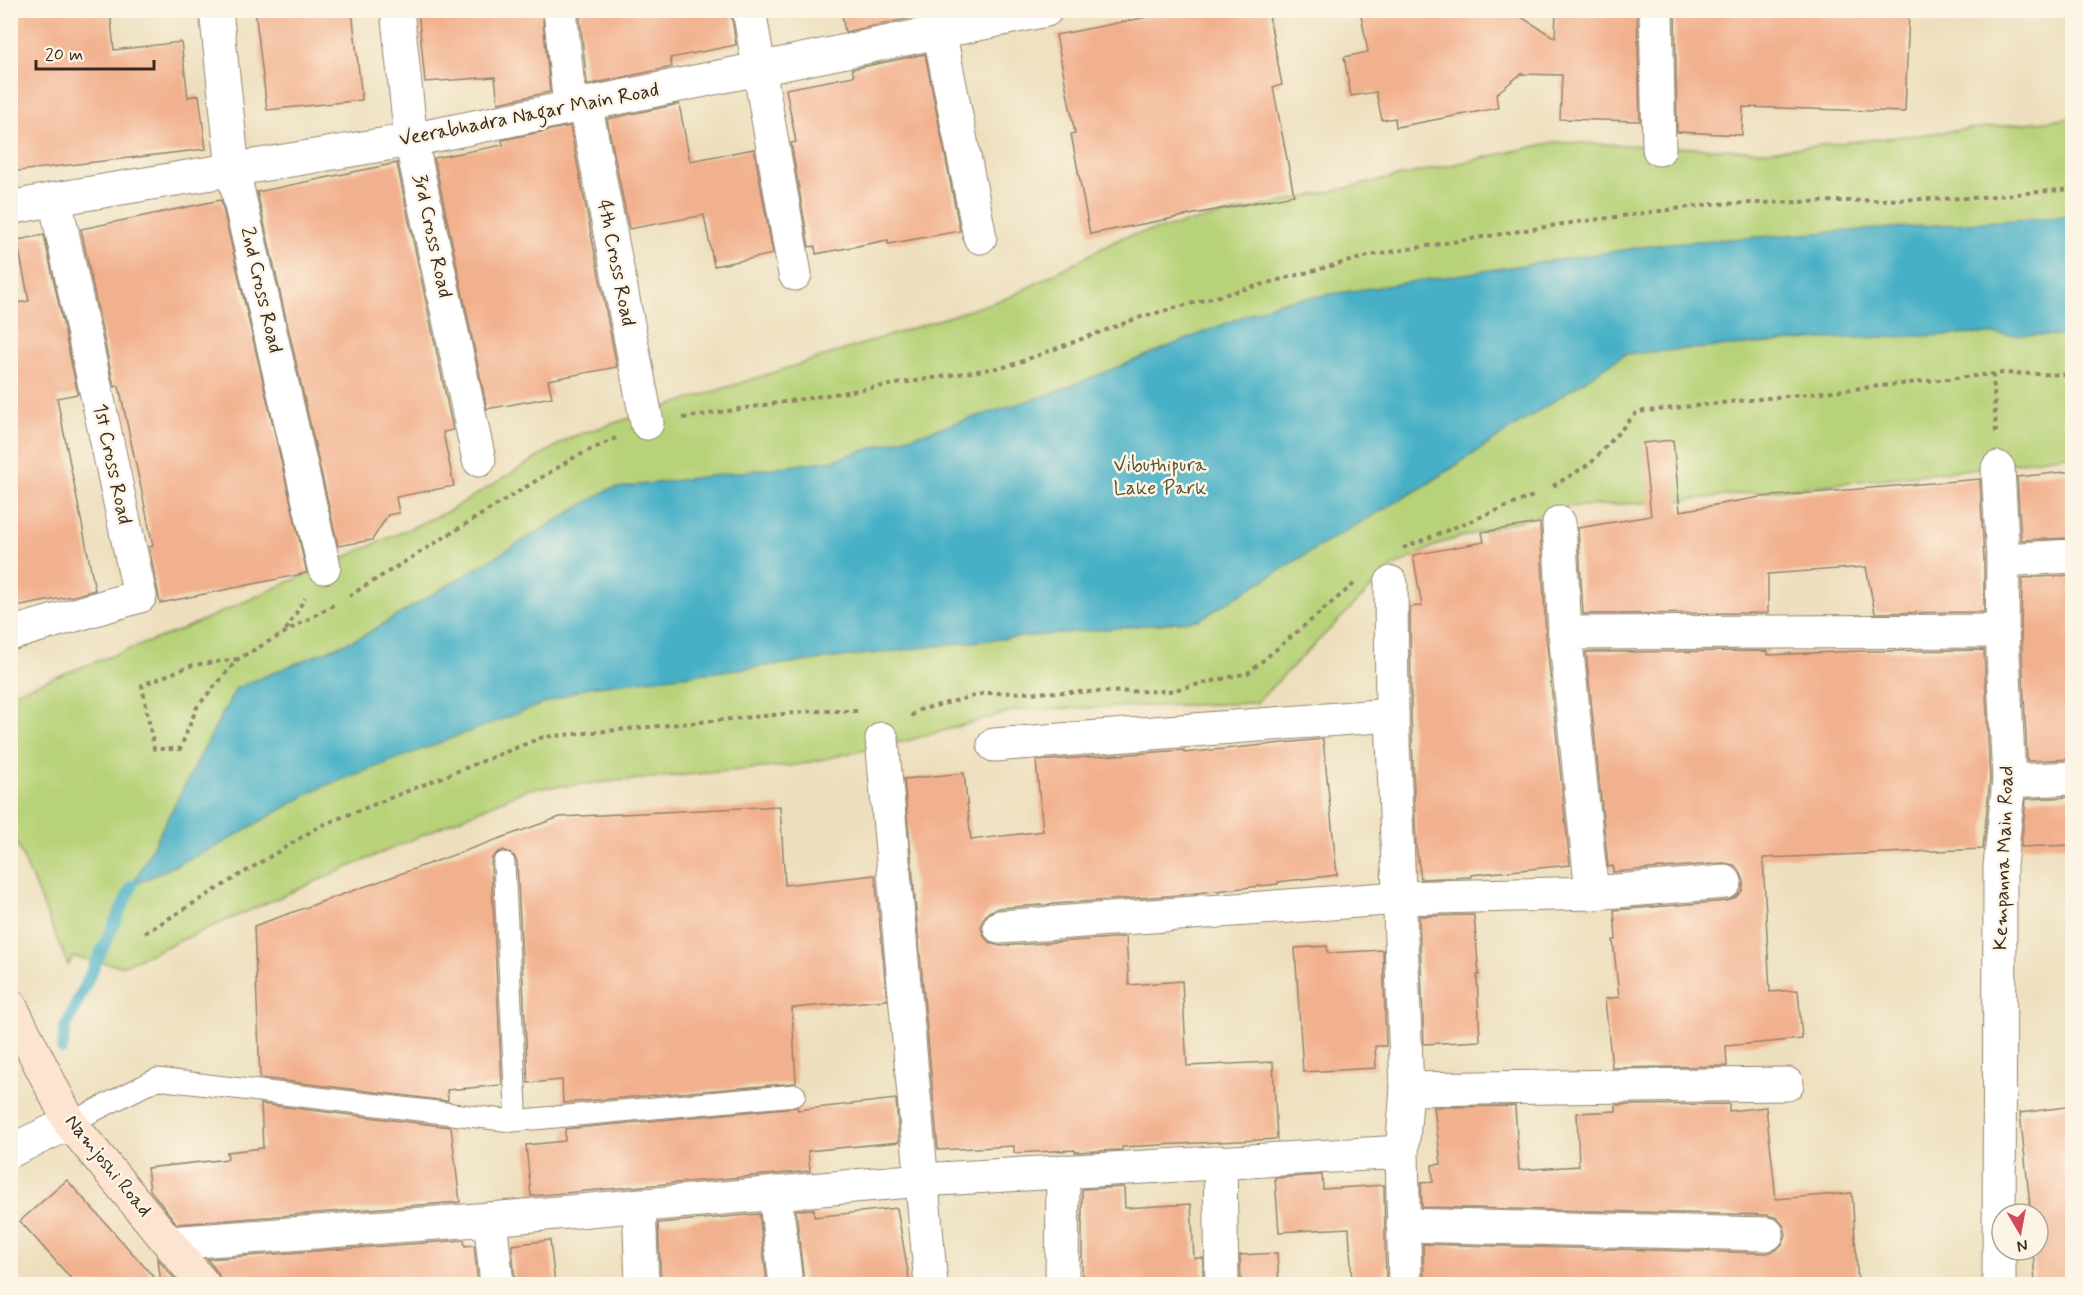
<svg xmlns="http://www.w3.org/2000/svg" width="2083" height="1295" font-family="Mynerve,sans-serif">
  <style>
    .green { fill: #b7d278; stroke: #797e4b; stroke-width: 1.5 }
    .water { fill: #47b0c6; stroke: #416d72; stroke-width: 1.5 }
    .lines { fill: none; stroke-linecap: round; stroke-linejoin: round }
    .stream { stroke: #47b0c6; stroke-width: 12 }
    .building { fill: #f2b18e }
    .service-casing { stroke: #94846e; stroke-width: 23 }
    .minor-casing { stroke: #94846e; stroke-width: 35 }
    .secondary-casing { stroke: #94846e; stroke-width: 35 }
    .path { stroke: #94846e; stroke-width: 4; stroke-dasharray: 4.5 4.5; stroke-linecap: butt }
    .service { stroke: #fff; stroke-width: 21 }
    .minor { stroke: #fff; stroke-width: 33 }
    .secondary { stroke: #fde4d0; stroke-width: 33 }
    .labels { text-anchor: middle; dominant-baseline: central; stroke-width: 5; stroke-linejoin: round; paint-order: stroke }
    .street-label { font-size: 20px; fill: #3b2a1e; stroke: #fcf5e5 }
    .park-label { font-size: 20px; fill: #5a5434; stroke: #fcf5e5 }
  </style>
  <rect width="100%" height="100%" fill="#fcf5e5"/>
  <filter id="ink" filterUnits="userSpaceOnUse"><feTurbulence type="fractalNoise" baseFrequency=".0167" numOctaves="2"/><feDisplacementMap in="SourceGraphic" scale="12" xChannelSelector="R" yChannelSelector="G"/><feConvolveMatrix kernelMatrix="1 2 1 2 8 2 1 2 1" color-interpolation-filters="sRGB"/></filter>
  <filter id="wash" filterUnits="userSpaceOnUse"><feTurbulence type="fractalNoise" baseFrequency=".008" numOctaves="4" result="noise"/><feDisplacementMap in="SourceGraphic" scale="24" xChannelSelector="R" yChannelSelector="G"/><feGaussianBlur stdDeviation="1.35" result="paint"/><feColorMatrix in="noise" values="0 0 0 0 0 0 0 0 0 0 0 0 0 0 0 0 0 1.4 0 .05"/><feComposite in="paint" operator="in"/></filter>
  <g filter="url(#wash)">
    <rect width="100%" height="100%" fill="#eddfbd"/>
    <path class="green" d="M 2072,118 L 2072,454 L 1980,468 L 1677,501 L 1567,507 L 1441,543 L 1392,567 L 1256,703 L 1017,710 L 910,740 L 797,765 L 528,789 L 122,966 L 73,957 L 68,965 L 11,829 L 10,694 L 183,629 L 449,511 L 571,437 L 1010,297 L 1123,237 L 1555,142 L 1767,151 Z"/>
    <path class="water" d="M 2072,216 L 2072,336 L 1980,334 L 1824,339 L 1625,354 L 1426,485 L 1318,547 L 1199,620 L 980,641 L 588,687 L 317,789 L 219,845 L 132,886 L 236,688 L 363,636 L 609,489 L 833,460 L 1051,394 L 1279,302 L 1669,243 Z"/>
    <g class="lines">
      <path class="stream" d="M 62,1049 L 65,1028 L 132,886"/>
    </g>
    <g id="blocks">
      <g class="building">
        <path d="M 10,10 L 110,10 L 114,50 L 181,42 L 188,97 L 199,95 L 206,149 L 10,172 Z"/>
        <path d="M 255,10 L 352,10 L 362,100 L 267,110 Z"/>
        <path d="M 418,10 L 542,10 L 550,92 L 498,103 L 495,77 L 425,82 Z"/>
        <path d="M 579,10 L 731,10 L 736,45 L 670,58 L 672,67 L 587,85 Z"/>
        <path d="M 841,10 L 917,10 L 917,17 L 845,32 Z"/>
        <path d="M 1183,10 L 1268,10 L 1282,85 L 1273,87 L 1294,195 L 1090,234 L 1071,134 L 1075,133 L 1056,35 Z"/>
        <path d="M 1360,10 L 1510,10 L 1555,38 L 1556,10 L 1637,10 L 1640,121 L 1560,119 L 1562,75 L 1521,74 L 1496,94 L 1498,108 L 1396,127 L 1395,118 L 1382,120 L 1376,92 L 1351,96 L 1344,57 L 1368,52 Z"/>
        <path d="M 1675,10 L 1909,10 L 1905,112 L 1743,107 L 1742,135 L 1677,132 Z"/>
        <path d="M 925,54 L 960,231 L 888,244 L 888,240 L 816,254 L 815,246 L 809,247 L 791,143 L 796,142 L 786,89 L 854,76 L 852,69 Z"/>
        <path d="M 679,104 L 690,161 L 754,149 L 773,254 L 714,266 L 704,215 L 629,229 L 607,119 Z"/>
        <path d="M 570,126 L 617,367 L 548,380 L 552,397 L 487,409 L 434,158 L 503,145 L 502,140 Z"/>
        <path d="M 397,163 L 453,430 L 443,432 L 454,486 L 396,497 L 399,513 L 388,515 L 372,540 L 338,546 L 257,192 Z"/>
        <path d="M 221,200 L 307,573 L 160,603 L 149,547 L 153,546 L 141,488 L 119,386 L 114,387 L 81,229 Z"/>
        <path d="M 44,235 L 78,394 L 57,398 L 95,590 L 73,596 L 10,608 L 10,304 L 29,301 L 17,240 Z"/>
        <path d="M 1673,440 L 1680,511 L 1761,497 L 1980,479 L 1984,560 L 1984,612 L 1875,613 L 1866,567 L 1768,574 L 1768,613 L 1583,614 L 1578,528 L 1651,516 L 1643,443 Z"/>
        <path d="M 2073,471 L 2073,538 L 2021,540 L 2017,477 Z"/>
        <path d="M 1540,523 L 1546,635 L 1570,865 L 1471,875 L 1471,877 L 1421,879 L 1416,846 L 1411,715 L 1410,607 L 1422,606 L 1413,555 L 1484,542 L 1482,532 Z"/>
        <path d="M 2073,575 L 2073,759 L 2027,761 L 2021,631 L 2022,578 Z"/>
        <path d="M 1984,650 L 1990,780 L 1983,849 L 1763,858 L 1770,992 L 1798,990 L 1802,1039 L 1726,1046 L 1727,1066 L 1612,1068 L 1605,999 L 1619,997 L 1613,940 L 1616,940 L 1614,910 L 1727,901 L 1736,897 L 1742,891 L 1744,881 L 1740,871 L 1734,865 L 1724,863 L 1613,872 L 1613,866 L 1608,867 L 1586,652 L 1768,651 L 1768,655 L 1859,651 Z"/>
        <path d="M 1323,739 L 1337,875 L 1278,882 L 1278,884 L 1180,895 L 999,908 L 989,912 L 983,919 L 981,928 L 985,938 L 992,944 L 1001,946 L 1126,937 L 1129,985 L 1182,981 L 1187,1066 L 1273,1062 L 1277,1139 L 1122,1147 L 1122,1150 L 1075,1152 L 1075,1150 L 1014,1153 L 1014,1146 L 938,1150 L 904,779 L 964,773 L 971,840 L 1043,831 L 1036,761 L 1184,750 L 1184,753 Z"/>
        <path d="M 2073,797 L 2073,845 L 2021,847 L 2026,799 Z"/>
        <path d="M 780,806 L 785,885 L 875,875 L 887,1000 L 792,1008 L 796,1083 L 563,1103 L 562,1080 L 528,1083 L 517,862 L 514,856 L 504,850 L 497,853 L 492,858 L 491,864 L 502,1085 L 447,1090 L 448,1101 L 260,1078 L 254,926 L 560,817 Z"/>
        <path d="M 1474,915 L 1479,975 L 1477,975 L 1480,1041 L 1424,1044 L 1419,916 Z"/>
        <path d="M 1327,946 L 1328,953 L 1383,950 L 1386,1046 L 1375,1046 L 1376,1068 L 1303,1072 L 1295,948 Z"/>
        <path d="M 896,1099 L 899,1142 L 808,1151 L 810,1171 L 531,1196 L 526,1145 L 565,1141 L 565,1129 L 797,1107 L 798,1110 Z"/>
        <path d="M 261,1104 L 451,1127 L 460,1202 L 177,1224 L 150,1190 L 147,1168 L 228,1159 L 227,1152 L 263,1148 Z"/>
        <path d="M 1729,1104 L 1729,1111 L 1766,1107 L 1776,1199 L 1852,1193 L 1858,1284 L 1424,1284 L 1423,1244 L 1767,1253 L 1776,1250 L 1783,1243 L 1786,1235 L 1784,1226 L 1777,1218 L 1767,1215 L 1422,1207 L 1421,1183 L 1433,1182 L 1432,1165 L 1441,1164 L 1434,1107 L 1515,1106 L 1519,1170 L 1579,1166 L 1577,1113 L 1616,1111 L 1616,1105 Z"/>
        <path d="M 2073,1106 L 2073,1284 L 2035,1284 L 2033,1250 L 2038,1250 L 2038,1214 L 2031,1214 L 2020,1113 Z"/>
        <path d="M 1322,1175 L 1323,1189 L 1384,1185 L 1386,1284 L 1352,1284 L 1349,1228 L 1279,1232 L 1275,1178 Z"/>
        <path d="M 67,1180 L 160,1284 L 76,1284 L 20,1221 Z"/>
        <path d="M 1124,1187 L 1125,1208 L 1191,1204 L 1194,1258 L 1203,1258 L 1203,1284 L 1082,1284 L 1082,1189 Z"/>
        <path d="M 897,1208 L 910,1284 L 804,1284 L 796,1210 L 814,1209 L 814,1217 Z"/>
        <path d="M 759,1214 L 767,1282 L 745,1284 L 661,1284 L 658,1223 Z"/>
        <path d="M 464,1240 L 465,1246 L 474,1245 L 478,1284 L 221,1284 L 218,1273 L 207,1259 Z"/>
        <path d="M 550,1240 L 555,1284 L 515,1284 L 512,1245 Z"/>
        <path d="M 1277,1253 L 1279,1284 L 1241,1284 L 1240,1255 Z"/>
        <path d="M 158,1259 L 179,1284 L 161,1284 Z"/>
      </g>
    </g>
  </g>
  <g filter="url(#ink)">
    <use href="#blocks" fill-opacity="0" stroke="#94846e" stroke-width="1.5"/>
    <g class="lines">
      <defs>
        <g id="service">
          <path d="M 512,1121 L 795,1095"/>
          <path d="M 70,1123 L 157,1079 L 512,1121 L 516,1107 L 504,863"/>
        </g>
        <g id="minor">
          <path d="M 216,10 L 233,170 L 324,567"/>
          <path d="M 397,10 L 411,140 L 479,460"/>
          <path d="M 560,10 L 570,107"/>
          <path d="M 749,10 L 795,274"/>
          <path d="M 935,10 L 980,237"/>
          <path d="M 1656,10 L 1659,149"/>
          <path d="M 585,103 L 647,423"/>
          <path d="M 10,208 L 55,199 L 411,140 L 1046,10"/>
          <path d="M 1998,468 L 2003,560 L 2002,631 L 2009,781 L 2000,866 L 1999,1284"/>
          <path d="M 1559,523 L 1565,633"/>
          <path d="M 2003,560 L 2072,556"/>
          <path d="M 1391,583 L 1392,715 L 1407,1089 L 1402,1152 L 1405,1284"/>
          <path d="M 10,634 L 140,596 L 55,199"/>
          <path d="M 882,739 L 931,1284"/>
          <path d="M 994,745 L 1392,715"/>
          <path d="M 2009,781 L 2072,778"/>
          <path d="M 1592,893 L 1565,633 L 2002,631"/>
          <path d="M 1000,927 L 1399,898 L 1592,893 L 1725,882"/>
          <path d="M 1407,1089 L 1787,1084"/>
          <path d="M 10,1151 L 70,1123"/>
          <path d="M 1220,1162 L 1222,1284"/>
          <path d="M 775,1193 L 786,1284"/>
          <path d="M 639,1205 L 642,1284"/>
          <path d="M 490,1219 L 497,1284"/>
          <path d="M 1403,1225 L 1767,1234"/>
          <path d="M 170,1243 L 490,1219 L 921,1180 L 1402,1152"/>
          <path d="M 1062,1284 L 1063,1171"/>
        </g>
        <path id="secondary" d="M 10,1005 L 70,1123 L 203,1284"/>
      </defs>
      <use href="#service" class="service-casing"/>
      <use href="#minor" class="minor-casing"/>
      <use href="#secondary" class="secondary-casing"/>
      <g class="path">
        <path d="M 1993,374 L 1996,433"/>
        <path d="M 683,418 L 1009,366 L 1141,317 L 1372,255 L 1563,224 L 1712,204 L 1971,198 L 2072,189"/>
        <path d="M 1553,486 L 1591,463 L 1637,412 L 2003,373 L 2072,375"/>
        <path d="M 1403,548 L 1533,496"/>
        <path d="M 349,596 L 573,458 L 616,438"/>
        <path d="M 286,630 L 305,598"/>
        <path d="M 238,659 L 193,665 L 142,685 L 154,749 L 180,749 L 197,707 L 238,659 L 335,604"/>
        <path d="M 911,716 L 919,710 L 986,693 L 1169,691 L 1248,673 L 1354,584"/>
        <path d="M 145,933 L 320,826 L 543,737 L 816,711 L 858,711"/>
      </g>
      <use href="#service" class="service"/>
      <use href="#minor" class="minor"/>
      <use href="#secondary" class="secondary"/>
    </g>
  </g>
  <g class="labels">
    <g class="street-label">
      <text transform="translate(529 115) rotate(-11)">Veerabhadra Nagar Main Road</text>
      <text transform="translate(432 236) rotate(78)">3rd Cross Road</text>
      <text transform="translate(616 263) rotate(79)">4th Cross Road</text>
      <text transform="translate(261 290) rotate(77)">2nd Cross Road</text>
      <text transform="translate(112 464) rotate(78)">1st Cross Road</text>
      <text transform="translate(2004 858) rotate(-88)">Kempanna Main Road</text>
      <text transform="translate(108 1166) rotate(51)">Namjoshi Road</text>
    </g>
    <g class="park-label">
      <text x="1160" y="465">Vibuthipura<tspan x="1160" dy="23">Lake Park</tspan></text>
    </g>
  </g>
  <rect width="2083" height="1295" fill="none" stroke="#fcf5e5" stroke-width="36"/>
  <g transform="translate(2020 1232) rotate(170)"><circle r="28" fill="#fcf5e5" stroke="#afa495" stroke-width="1.5"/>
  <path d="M0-4.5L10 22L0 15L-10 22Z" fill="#d1495b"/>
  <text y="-9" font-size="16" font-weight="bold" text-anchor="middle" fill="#3b2a1e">N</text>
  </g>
  <path d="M36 60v9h118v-9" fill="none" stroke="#3b2a1e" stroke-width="3"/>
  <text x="45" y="60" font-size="18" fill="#3b2a1e" stroke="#fcf5e5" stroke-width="4.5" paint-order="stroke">20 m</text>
</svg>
